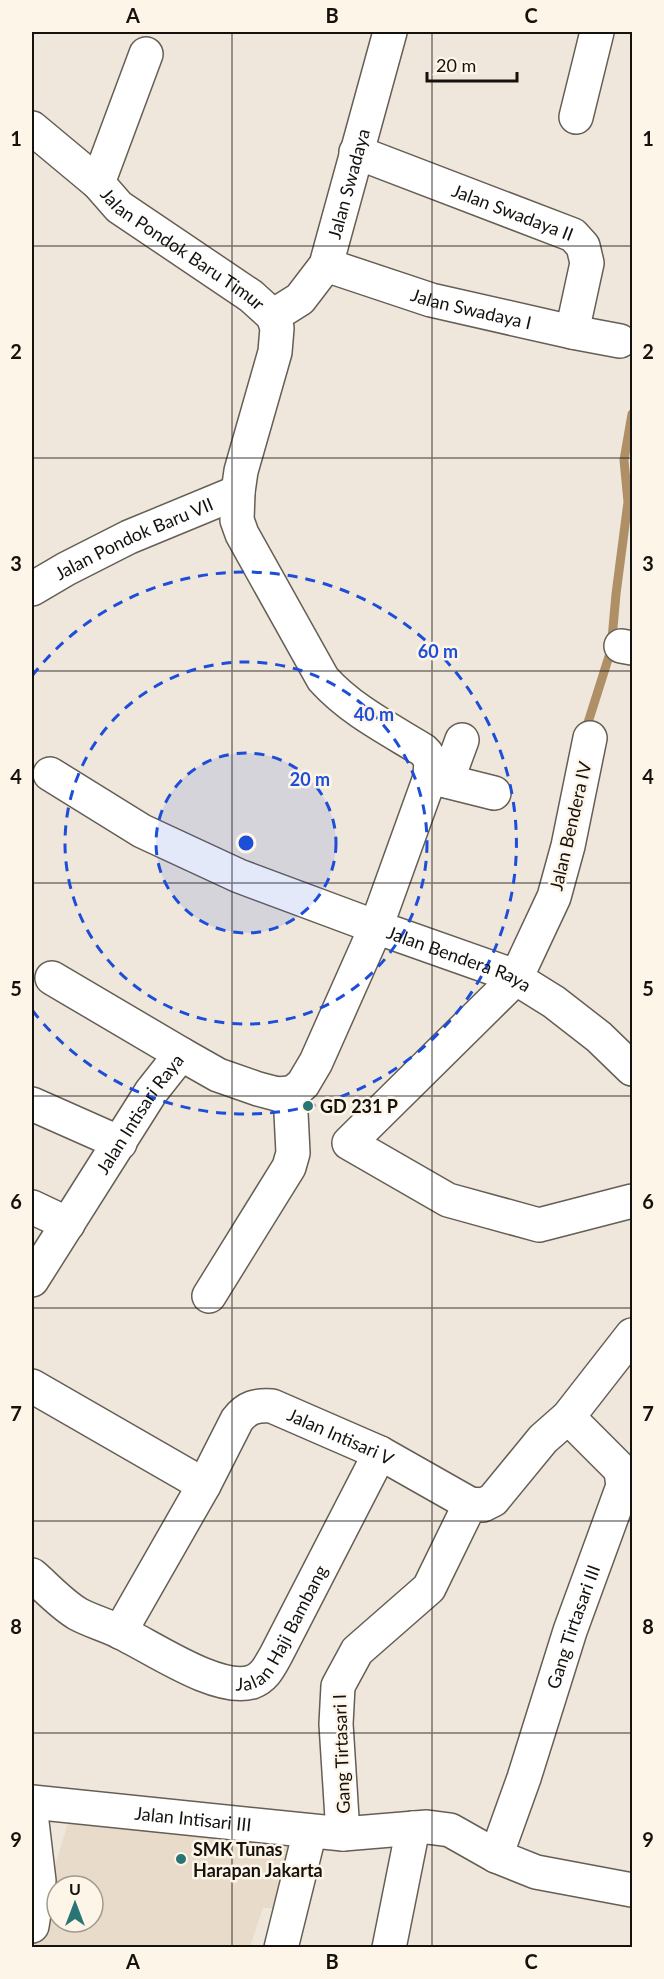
<svg xmlns="http://www.w3.org/2000/svg" width="664" height="1979" font-family="Lato,sans-serif">
  <style>
    .built { fill: #e9dbc9; fill-rule: evenodd }
    .lines { fill: none; stroke-linecap: round; stroke-linejoin: round }
    .stream { stroke: #af8f66; stroke-width: 9 }
    .minor-casing { stroke: #655e54; stroke-width: 36 }
    .minor { stroke: #fff; stroke-width: 33 }
    .grid { fill: none; stroke: #15120e; stroke-width: 1.5; stroke-opacity: 0.55 }
    .ring { fill: none; stroke: #1d4ed8; stroke-width: 3; stroke-dasharray: 10 8 }
    .poi-dot { fill: #297474; stroke: #fef5e9; stroke-width: 2 }
    .labels { text-anchor: middle; dominant-baseline: central; stroke-width: 5; stroke-linejoin: round; paint-order: stroke }
    .street-label { font-size: 18px; fill: #15120e; stroke: #fef5e9 }
    .poi-label { font-size: 18px; font-weight: bold; fill: #15120e; stroke: #fef5e9; text-anchor: start }
    .centre { fill: #1d4ed8; stroke: #fef5e9; stroke-width: 3 }
    .ring-label { font-size: 18px; text-anchor: middle; font-weight: bold; fill: #1d4ed8; stroke: #fef5e9; stroke-width: 5; stroke-linejoin: round; paint-order: stroke }
    .neatline { fill: none; stroke: #15120e; stroke-width: 2 }
    .grid-label { font-size: 20px; text-anchor: middle; font-weight: bold; fill: #15120e }
  </style>
  <rect width="100%" height="100%" fill="#f0e7dc"/>
  <path class="built" d="M 77,1794 L 310,1836 L 294,1909 L 263,1908 L 250,1947 L 32,1948 L 32,1940 ZM 57,1886 L 93,1886 L 93,1922 L 57,1922 Z"/>
  <g class="lines">
    <path class="stream" d="M 585,732 L 611,650 L 616,594 L 628,502 L 624,460 L 632,414"/>
    <defs>
      <g id="minor">
        <path d="M 576,117 L 597,32"/>
        <path id="s1" d="M 32,128 L 98,183 L 119,207 L 251,296 L 273,316 L 277,328 L 275,352 L 241,471 L 238,492 L 237,520 L 242,534 L 323,679 C 351,710 387,728 423,750 C 433,759 431,767 429,780 L 376,927 L 509,974 L 554,1002 L 599,1037 L 632,1069"/>
        <path id="s2" d="M 356,152 L 573,235 L 583,246 L 587,263 L 572,332"/>
        <path d="M 98,183 L 146,54"/>
        <path id="s3" d="M 326,265 L 431,300 L 572,332 L 620,341"/>
        <path id="s4" d="M 273,316 L 300,299 L 326,265 L 390,32"/>
        <path id="s5" d="M 32,589 L 66,569 L 129,537 L 238,492"/>
        <path d="M 621,646 L 632,648"/>
        <path d="M 590,738 L 568,846 L 554,897 L 516,978 L 349,1143 L 448,1200 L 539,1225 L 632,1201"/>
        <path d="M 430,777 L 494,793"/>
        <path d="M 447,781 L 462,740"/>
        <path d="M 52,978 L 181,1054"/>
        <path d="M 32,1104 L 120,1143"/>
        <path d="M 32,1207 L 68,1224"/>
        <path id="s6" d="M 32,1280 L 151,1092 L 181,1054 L 218,1075 L 258,1089 L 277,1094 L 290,1093 L 296,1090 L 303,1084 L 316,1062 L 376,927 L 239,876 L 142,831 L 50,774"/>
        <path d="M 209,1296 L 289,1167 L 293,1153 L 290,1093"/>
        <path id="s7" d="M 32,1386 L 204,1485 L 237,1420 C 247,1407 256,1405 272,1406 L 380,1453 L 470,1504 L 483,1505 L 493,1500 L 543,1439 L 568,1417 L 632,1335"/>
        <path id="s8" d="M 32,1575 C 46,1587 61,1604 78,1614 C 91,1621 106,1625 120,1632 C 152,1647 218,1693 252,1682 C 265,1677 269,1667 276,1655 L 380,1453"/>
        <path d="M 120,1632 L 204,1485"/>
        <path id="s9" d="M 32,1802 L 343,1834 L 427,1827 L 450,1830 L 496,1856 L 536,1872 L 632,1890"/>
        <path d="M 32,1822 L 39,1881 L 32,1926"/>
        <path d="M 343,1834 L 336,1724 L 338,1686 L 357,1651 L 429,1588 L 470,1504"/>
        <path id="s10" d="M 496,1856 L 524,1778 L 570,1631 L 623,1486 L 621,1472 L 618,1467 L 568,1417"/>
        <path d="M 281,1948 L 310,1831"/>
        <path d="M 389,1948 L 413,1828"/>
      </g>
    </defs>
    <use href="#minor" class="minor-casing"/>
    <use href="#minor" class="minor"/>
  </g>
  <path class="grid" d="M 232,32 L 232,1948M 432,32 L 432,1948M 32,246 L 632,246M 32,458 L 632,458M 32,671 L 632,671M 32,883 L 632,883M 32,1096 L 632,1096M 32,1308 L 632,1308M 32,1521 L 632,1521M 32,1733 L 632,1733"/>
  <circle cx="246" cy="843" r="90" fill="#1d4ed8" fill-opacity=".12"/>
  <g class="ring">
    <circle cx="246" cy="843" r="90"/>
    <circle cx="246" cy="843" r="181"/>
    <path d="M32 676A271 271 0 1 1 32 1010"/>
  </g>
  <g class="poi-dot">
    <circle cx="308" cy="1106" r="6"/>
    <circle cx="181" cy="1859" r="6"/>
  </g>
  <g class="labels">
    <g class="street-label">
      <text stroke="none"><textPath href="#s4" startOffset="159">Jalan Swadaya</textPath></text>
      <text stroke="none"><textPath href="#s2" startOffset="168">Jalan Swadaya II</textPath></text>
      <text stroke="none"><textPath href="#s1" startOffset="194">Jalan Pondok Baru Timur</textPath></text>
      <text stroke="none"><textPath href="#s3" startOffset="152">Jalan Swadaya I</textPath></text>
      <text stroke="none"><textPath href="#s5" startOffset="114">Jalan Pondok Baru VII</textPath></text>
      <text transform="translate(570 826) rotate(-77)">Jalan Bendera IV</text>
      <text stroke="none"><textPath href="#s1" startOffset="1098">Jalan Bendera Raya</textPath></text>
      <text stroke="none"><textPath href="#s6" startOffset="198">Jalan Intisari Raya</textPath></text>
      <text stroke="none"><textPath href="#s7" startOffset="386">Jalan Intisari V</textPath></text>
      <text stroke="none"><textPath href="#s8" startOffset="310">Jalan Haji Bambang</textPath></text>
      <text stroke="none"><textPath href="#s10" startOffset="242">Gang Tirtasari III</textPath></text>
      <text transform="translate(341 1754) rotate(-92)">Gang Tirtasari I</text>
      <text stroke="none"><textPath href="#s9" startOffset="162">Jalan Intisari III</textPath></text>
    </g>
    <g class="poi-label">
      <text x="320" y="1106">GD 231 P</text>
      <text x="193" y="1849">SMK Tunas<tspan x="193" dy="21">Harapan Jakarta</tspan></text>
    </g>
  </g>
  <circle cx="246" cy="843" r="9" class="centre"/>
  <g class="ring-label">
    <text x="438" y="658">60 m</text>
    <text x="374" y="721">40 m</text>
    <text x="310" y="786">20 m</text>
  </g>
  <rect width="664" height="1979" fill="none" stroke="#fef5e9" stroke-width="66"/>
  <g transform="translate(75 1904)"><circle r="28" fill="#fef5e9" stroke="#a19a91" stroke-width="1.5"/>
  <path d="M0-4.5L10 22L0 15L-10 22Z" fill="#297474"/>
  <text y="-9" font-size="16" font-weight="bold" text-anchor="middle" fill="#15120e">U</text>
  </g>
  <path d="M427 72v9h90v-9" fill="none" stroke="#15120e" stroke-width="3"/>
  <text x="436" y="72" font-size="18" fill="#15120e" stroke="#fef5e9" stroke-width="4.5" paint-order="stroke">20 m</text>
  <rect x="33" y="33" width="598" height="1913" class="neatline"/>
  <g class="grid-label">
    <text x="133" y="23">A</text>
    <text x="332" y="23">B</text>
    <text x="531" y="23">C</text>
    <text x="16" y="146">1</text>
    <text x="648" y="146">1</text>
    <text x="16" y="359">2</text>
    <text x="648" y="359">2</text>
    <text x="16" y="571">3</text>
    <text x="648" y="571">3</text>
    <text x="16" y="784">4</text>
    <text x="648" y="784">4</text>
    <text x="16" y="996">5</text>
    <text x="648" y="996">5</text>
    <text x="16" y="1209">6</text>
    <text x="648" y="1209">6</text>
    <text x="16" y="1421">7</text>
    <text x="648" y="1421">7</text>
    <text x="16" y="1634">8</text>
    <text x="648" y="1634">8</text>
    <text x="16" y="1847">9</text>
    <text x="648" y="1847">9</text>
    <text x="133" y="1969">A</text>
    <text x="332" y="1969">B</text>
    <text x="531" y="1969">C</text>
  </g>
</svg>
